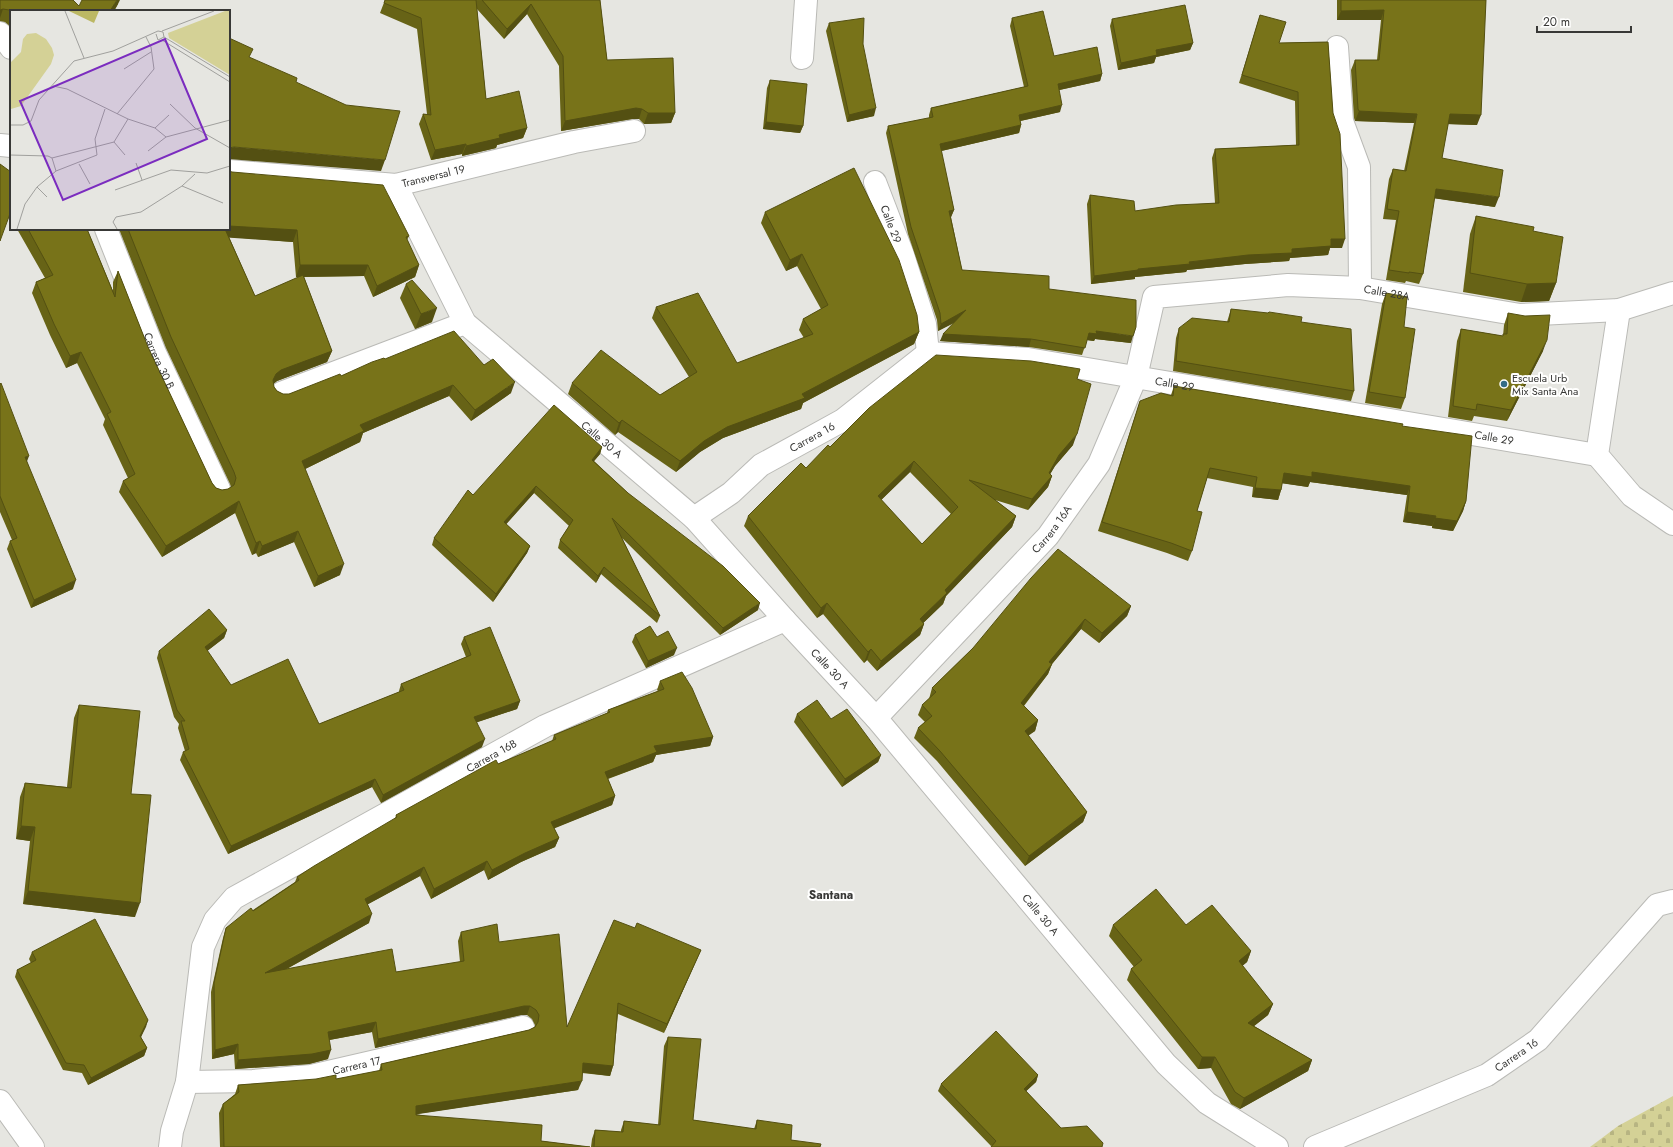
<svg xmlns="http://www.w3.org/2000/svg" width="1673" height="1147" font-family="Jost,sans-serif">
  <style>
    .cemetery { fill: url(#cemetery-stones) }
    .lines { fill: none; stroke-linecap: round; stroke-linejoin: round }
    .minor-casing { stroke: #babab6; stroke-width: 24 }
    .secondary-casing { stroke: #babab6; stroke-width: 24 }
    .primary-casing { stroke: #babab6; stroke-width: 24 }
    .minor { stroke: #fff; stroke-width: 22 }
    .secondary { stroke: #fff; stroke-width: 22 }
    .primary { stroke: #fff; stroke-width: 22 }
    .wall { fill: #676316; fill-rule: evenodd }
    .shaded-wall { fill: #545012 }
    .building { fill: #787319; stroke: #545012; fill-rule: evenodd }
    .poi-dot { fill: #346c86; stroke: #fffffe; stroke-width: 1.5 }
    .labels { text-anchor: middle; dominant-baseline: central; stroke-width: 4; stroke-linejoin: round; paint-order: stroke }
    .street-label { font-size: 11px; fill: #383836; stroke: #fffffe }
    .poi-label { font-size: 11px; fill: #383836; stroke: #fffffe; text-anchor: start }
    .neighbourhood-label { font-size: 12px; font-weight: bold; fill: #383836; stroke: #fffffe }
    .inset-road { fill: none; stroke: #a0a09d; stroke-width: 1 }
    .view { fill: #7b2cbf; fill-opacity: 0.15; stroke: #7b2cbf; stroke-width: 2 }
    .inset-edge { fill: none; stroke: #383836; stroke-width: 2 }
  </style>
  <defs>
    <pattern id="cemetery-stones" width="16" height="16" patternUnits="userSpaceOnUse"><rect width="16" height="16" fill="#d4d196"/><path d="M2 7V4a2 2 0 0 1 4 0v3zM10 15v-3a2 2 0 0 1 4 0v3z" fill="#b7b482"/></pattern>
  </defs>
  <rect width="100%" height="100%" fill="#e6e6e1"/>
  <path class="cemetery" d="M 1673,1096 L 1673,1147 L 1590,1147 L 1618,1126 Z"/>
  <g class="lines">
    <defs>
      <g id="minor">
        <path d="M 0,33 L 11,48"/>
        <path d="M 1337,47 L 1342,121 L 1359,167 L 1360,288"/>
        <path d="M 802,58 L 806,0"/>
        <path d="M 0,145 L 11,146"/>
        <path id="s1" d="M 229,171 L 396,185 L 574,142 L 634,131"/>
        <path id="s2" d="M 875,182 L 903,255 L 925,324 L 928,353"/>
        <path id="s3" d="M 396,185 L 465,323 L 694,518 L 785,620 L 876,718 L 1166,1064 L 1207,1103 L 1277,1147"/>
        <path id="s4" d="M 106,229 L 155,353 L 219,489"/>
        <path d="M 1619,310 L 1597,455 L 1632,496 L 1673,524"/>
        <path id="s5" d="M 928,353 L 1028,359 L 1597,455"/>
        <path d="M 281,393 L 465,323"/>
        <path id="s6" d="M 694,518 L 731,493 L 761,465 L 843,420 L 928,353"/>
        <path id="s7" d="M 876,718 L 1048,536 L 1099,464 L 1136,377 L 1154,297 L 1288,285 L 1360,288 L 1520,315 L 1619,310 L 1673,293"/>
        <path id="s8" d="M 187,1082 L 253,1081 L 311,1076 L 523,1027"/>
        <path id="s9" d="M 170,1147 L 172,1131 L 187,1082 L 203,947 L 215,920 L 234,898 L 545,726 L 785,620"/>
      </g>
      <g id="secondary">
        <path id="s10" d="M 1315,1147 L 1487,1075 L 1538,1040 L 1657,905 L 1673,901"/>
      </g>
      <path id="primary" d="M 0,1101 L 33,1147"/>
    </defs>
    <use href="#minor" class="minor-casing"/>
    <use href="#secondary" class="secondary-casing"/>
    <use href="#primary" class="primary-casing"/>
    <use href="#minor" class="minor"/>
    <use href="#secondary" class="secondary"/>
    <use href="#primary" class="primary"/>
  </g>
  <g class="wall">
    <path d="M 0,0 L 79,6 L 118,4 L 114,11 L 11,11 L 11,27 L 5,22 L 0,21 Z"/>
    <path d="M 385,0 L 600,0 L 607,60 L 675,113 L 671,123 L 644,124 L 639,119 L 632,119 L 561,131 L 559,66 L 527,14 L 504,39 L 477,9 L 486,99 L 527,128 L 523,138 L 497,145 L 496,148 L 462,156 L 462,154 L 431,160 L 419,124 L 423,114 L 427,114 L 417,29 L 380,13 Z"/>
    <path d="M 1337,0 L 1486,0 L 1477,125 L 1448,124 L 1442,158 L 1495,207 L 1434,198 L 1423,274 L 1419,284 L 1406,281 L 1405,283 L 1386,280 L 1396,220 L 1383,219 L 1389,179 L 1393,169 L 1404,171 L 1414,123 L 1355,121 L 1354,118 L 1351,70 L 1355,60 L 1377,60 L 1381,20 L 1337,20 Z"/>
    <path d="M 1260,15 L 1279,43 L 1328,42 L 1342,248 L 1330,248 L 1328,255 L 1290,258 L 1289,261 L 1245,264 L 1187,270 L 1186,272 L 1135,277 L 1135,279 L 1091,284 L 1087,204 L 1090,195 L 1135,211 L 1215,203 L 1212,158 L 1215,149 L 1296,145 L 1295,101 L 1239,83 Z"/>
    <path d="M 1012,18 L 1054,56 L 1102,74 L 1100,81 L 1059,90 L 1060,112 L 1020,121 L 1021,125 L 1019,133 L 941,151 L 954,210 L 951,217 L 962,270 L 1049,289 L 1131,343 L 1095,339 L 1094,341 L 1087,340 L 1082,355 L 1029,347 L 940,341 L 954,323 L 938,331 L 937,320 L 908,234 L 886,133 L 888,126 L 929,118 L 929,115 L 931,108 L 1024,87 L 1010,26 Z"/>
    <path d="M 1112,19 L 1193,43 L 1190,50 L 1156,57 L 1154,63 L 1118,70 L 1110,26 Z"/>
    <path d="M 829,23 L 874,116 L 847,122 L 826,31 Z"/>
    <path d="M 770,80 L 803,126 L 800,133 L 763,129 L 767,88 Z"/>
    <path d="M 229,171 L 409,236 L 407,240 L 419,265 L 415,277 L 373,297 L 364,276 L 304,277 L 332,351 L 327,362 L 277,381 L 273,384 L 274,387 L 277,391 L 283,394 L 289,394 L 341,376 L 385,359 L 484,365 L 511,393 L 471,421 L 449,396 L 363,433 L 360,442 L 305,469 L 340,575 L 314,587 L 294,542 L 258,557 L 256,553 L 252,555 L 235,513 L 162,557 L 119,492 L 123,481 L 128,478 L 103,425 L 105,419 L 77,363 L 66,368 L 50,335 L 32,293 L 36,282 L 45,278 L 17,229 L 87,229 L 113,291 L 113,282 L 118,271 L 148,347 L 212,483 L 216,488 L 222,490 L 228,489 L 231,487 L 230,484 L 166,348 L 119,229 L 229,229 ZM 229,237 L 293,242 L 296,277 L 300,277 L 255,296 Z"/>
    <path d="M 765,212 L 919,332 L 914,344 L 803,403 L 801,409 L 723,438 L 700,452 L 676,472 L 618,432 L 615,435 L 568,394 L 572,383 L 660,395 L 689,377 L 652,318 L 656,307 L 737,363 L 804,338 L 799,330 L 803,319 L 821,309 L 797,266 L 786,271 L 761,223 Z"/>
    <path d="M 1476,216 L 1533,231 L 1556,283 L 1549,301 L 1521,302 L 1463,292 L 1470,234 Z"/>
    <path d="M 406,284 L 432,322 L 415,329 L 400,298 Z"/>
    <path d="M 1386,293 L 1404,327 L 1405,398 L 1401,409 L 1365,403 L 1382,304 Z"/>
    <path d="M 1231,309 L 1301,322 L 1354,391 L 1351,401 L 1173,371 L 1176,338 L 1179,328 L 1227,322 Z"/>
    <path d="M 1508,313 L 1543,351 L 1507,421 L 1474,416 L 1472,421 L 1448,417 L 1457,341 L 1461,329 L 1503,336 L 1504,325 Z"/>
    <path d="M 1077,379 L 1073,445 L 1055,466 L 1050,474 L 1052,476 L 1048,487 L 1028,510 L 995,500 L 1016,516 L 1012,527 L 946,596 L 943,604 L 923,623 L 924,624 L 920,635 L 877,671 L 867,660 L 864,663 L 823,614 L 817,618 L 744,526 L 748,516 L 806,468 L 830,447 ZM 910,472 L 951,514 L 922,544 L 881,500 Z"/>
    <path d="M 0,384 L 27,462 L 73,589 L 31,608 L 7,549 L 10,541 L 12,540 L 0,512 Z"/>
    <path d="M 1174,386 L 1402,426 L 1466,501 L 1463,511 L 1453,531 L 1432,528 L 1432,526 L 1403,522 L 1407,495 L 1310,482 L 1308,487 L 1282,483 L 1281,490 L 1278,500 L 1252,497 L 1253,487 L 1207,478 L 1197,511 L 1192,551 L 1188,561 L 1167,553 L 1098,531 L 1140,401 L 1171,395 Z"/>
    <path d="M 602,447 L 600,454 L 594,461 L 628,493 L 758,610 L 720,635 L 622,538 L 660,616 L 657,623 L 601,574 L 596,583 L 558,548 L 560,540 L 569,526 L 534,493 L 506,524 L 530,546 L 527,553 L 493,602 L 432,545 L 434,538 L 473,495 Z"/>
    <path d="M 1131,606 L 1127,616 L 1099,643 L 1081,629 L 1052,664 L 1048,674 L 1024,706 L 1038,720 L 1035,731 L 1028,735 L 1087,812 L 1083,822 L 1025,866 L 937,761 L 914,738 L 918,728 L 925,722 L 918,715 L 922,705 L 929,699 L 932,688 L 973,648 Z"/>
    <path d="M 227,630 L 224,638 L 207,651 L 231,685 L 319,724 L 399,692 L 399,691 L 401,684 L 466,657 L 461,644 L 464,637 L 520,701 L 517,709 L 477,722 L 482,747 L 381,803 L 372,787 L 228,854 L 180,760 L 183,752 L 185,751 L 178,728 L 179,724 L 174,717 L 157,658 L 159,651 Z"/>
    <path d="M 635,635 L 657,637 L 674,655 L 646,668 L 632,642 Z"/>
    <path d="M 660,681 L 713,737 L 710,746 L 656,755 L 653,762 L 608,779 L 615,796 L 612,805 L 554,828 L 559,838 L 555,847 L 521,862 L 488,880 L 484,870 L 431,899 L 420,876 L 368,904 L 369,923 L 285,970 L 396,972 L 460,962 L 458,941 L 461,932 L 499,942 L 567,1027 L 635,928 L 701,950 L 697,959 L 664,1033 L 618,1014 L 613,1066 L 610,1076 L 582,1073 L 578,1090 L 416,1114 L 541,1141 L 590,1147 L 220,1147 L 219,1113 L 223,1104 L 235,1094 L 238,1085 L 336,1079 L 379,1071 L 381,1064 L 529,1030 L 535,1027 L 535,1025 L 532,1019 L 527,1015 L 521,1015 L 375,1048 L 372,1032 L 329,1040 L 328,1059 L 309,1064 L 235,1069 L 234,1054 L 212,1059 L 211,992 L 223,938 L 226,928 L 295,882 L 297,877 L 395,819 L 396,815 L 498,764 L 552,741 L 554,735 L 607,713 L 608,710 L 658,691 L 657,690 Z"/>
    <path d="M 79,705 L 131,794 L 135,917 L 23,904 L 30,841 L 16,839 L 20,797 L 25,783 L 67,787 L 74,718 Z"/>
    <path d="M 797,714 L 831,719 L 881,755 L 878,762 L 842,787 L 794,722 Z"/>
    <path d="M 1113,925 L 1186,925 L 1251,951 L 1247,962 L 1242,966 L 1273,1004 L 1268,1015 L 1254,1026 L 1312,1060 L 1308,1071 L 1240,1109 L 1231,1104 L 1211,1068 L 1198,1069 L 1127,980 L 1131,969 L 1134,967 L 1109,936 Z"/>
    <path d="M 32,952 L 148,1020 L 141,1037 L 147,1048 L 144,1056 L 88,1085 L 82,1073 L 63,1070 L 15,977 L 17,970 L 31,963 L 29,959 Z"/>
    <path d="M 668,1037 L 693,1120 L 754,1129 L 757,1120 L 791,1140 L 820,1147 L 591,1147 L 592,1139 L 595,1130 L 621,1132 L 621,1130 L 624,1121 L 658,1125 L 664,1046 Z"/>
    <path d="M 1038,1075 L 1036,1082 L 1026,1091 L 1061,1128 L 991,1146 L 938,1091 L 941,1084 Z"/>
  </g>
  <g class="shaded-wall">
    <path d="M 117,0 L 120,0 L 118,4 L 114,11 L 110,11 Z"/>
    <path d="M 531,4 L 527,14 L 504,39 L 507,29 Z"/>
    <path d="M 3,9 L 0,18 L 0,10 Z"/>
    <path d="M 1384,10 L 1381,20 L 1337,20 L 1341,11 Z"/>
    <path d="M 1193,43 L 1190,50 L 1156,57 L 1154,63 L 1118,70 L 1121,63 L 1156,50 Z"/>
    <path d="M 1102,74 L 1100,81 L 1055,91 L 1058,84 Z"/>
    <path d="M 1062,105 L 1060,112 L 1016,122 L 1019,115 Z"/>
    <path d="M 636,108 L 642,109 L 639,119 L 632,119 L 561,131 L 565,121 Z"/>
    <path d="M 876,108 L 874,116 L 847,122 L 849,115 Z"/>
    <path d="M 1359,111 L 1417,114 L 1414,123 L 1355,121 Z"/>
    <path d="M 648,113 L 675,113 L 671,123 L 644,124 Z"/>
    <path d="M 1450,114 L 1481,115 L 1477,125 L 1446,124 Z"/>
    <path d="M 766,122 L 803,126 L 800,133 L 763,129 Z"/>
    <path d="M 1021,125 L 1019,133 L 937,152 L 940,144 Z"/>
    <path d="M 527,128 L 523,138 L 497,145 L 496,148 L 462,156 L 466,146 L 499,135 Z"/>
    <path d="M 466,144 L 462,154 L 431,160 L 435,150 Z"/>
    <path d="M 234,147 L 385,160 L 381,171 L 229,159 L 229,148 Z"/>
    <path d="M 1436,189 L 1499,197 L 1495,207 L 1432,198 Z"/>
    <path d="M 954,210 L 951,217 L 947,218 L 949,211 Z"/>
    <path d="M 229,226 L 297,230 L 293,242 L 220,237 L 222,229 L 229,229 Z"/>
    <path d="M 1331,239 L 1345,239 L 1342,248 L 1330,248 L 1328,255 L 1290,258 L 1289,261 L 1245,264 L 1187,270 L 1186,272 L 1135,277 L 1135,279 L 1091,284 L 1094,276 L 1138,269 L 1292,249 Z"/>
    <path d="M 802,254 L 797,266 L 786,271 L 790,260 Z"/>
    <path d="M 300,265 L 368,265 L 364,276 L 296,277 Z"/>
    <path d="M 419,265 L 415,277 L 373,297 L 377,286 Z"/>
    <path d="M 1556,283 L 1549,301 L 1521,302 L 1527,284 Z"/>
    <path d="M 437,308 L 432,322 L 415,329 L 421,314 Z"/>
    <path d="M 966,310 L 963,318 L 938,331 L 941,324 Z"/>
    <path d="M 1096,331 L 1133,336 L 1131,343 L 1095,339 L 1094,341 L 1086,340 L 1089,333 Z"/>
    <path d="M 919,332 L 914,344 L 803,403 L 801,409 L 723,438 L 700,452 L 676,472 L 680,461 L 704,441 L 727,427 L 802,394 Z"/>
    <path d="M 943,334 L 1031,339 L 1029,347 L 940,341 Z"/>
    <path d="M 1547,340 L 1543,351 L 1507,421 L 1511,410 Z"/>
    <path d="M 332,351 L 327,362 L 277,381 L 272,385 L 273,380 L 276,374 L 281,370 Z"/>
    <path d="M 81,352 L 77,363 L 66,368 L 70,356 Z"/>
    <path d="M 515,382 L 511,393 L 471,421 L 475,410 Z"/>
    <path d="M 453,385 L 449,396 L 363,433 L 360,442 L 297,473 L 302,461 L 360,425 Z"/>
    <path d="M 622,420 L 618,432 L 615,435 L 619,423 Z"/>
    <path d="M 1077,434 L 1073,445 L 1055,466 L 1045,483 L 1049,473 L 1059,455 Z"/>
    <path d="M 602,447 L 600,454 L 589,467 L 592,460 Z"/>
    <path d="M 29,456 L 26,464 L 25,457 Z"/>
    <path d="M 914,461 L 910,472 L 874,507 L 878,496 Z"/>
    <path d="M 1312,472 L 1410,486 L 1407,495 L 1310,482 L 1308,487 L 1280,483 L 1284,473 Z"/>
    <path d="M 1052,476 L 1048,487 L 1028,510 L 1032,499 Z"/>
    <path d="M 536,486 L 534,493 L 501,530 L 504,522 Z"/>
    <path d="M 1255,488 L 1281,490 L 1278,500 L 1252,497 Z"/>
    <path d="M 239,501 L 235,513 L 162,557 L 166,546 Z"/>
    <path d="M 1466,501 L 1463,511 L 1453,531 L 1432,528 L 1435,518 Z"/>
    <path d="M 1407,512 L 1436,516 L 1432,526 L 1403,522 Z"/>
    <path d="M 1016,516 L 1012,527 L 946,596 L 943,604 L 916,630 L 920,619 L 945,590 Z"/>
    <path d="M 298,531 L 294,542 L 258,557 L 262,546 Z"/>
    <path d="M 260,541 L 256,553 L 252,555 L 256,543 Z"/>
    <path d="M 530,546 L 527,553 L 493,602 L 496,594 Z"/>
    <path d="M 344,564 L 340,575 L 314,587 L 318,576 Z"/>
    <path d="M 604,567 L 601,574 L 596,583 L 598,576 Z"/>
    <path d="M 76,580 L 73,589 L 31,608 L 34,600 Z"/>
    <path d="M 760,603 L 758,610 L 720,635 L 723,628 Z"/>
    <path d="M 827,603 L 823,614 L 817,618 L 821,608 Z"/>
    <path d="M 1131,606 L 1127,616 L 1099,643 L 1102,633 Z"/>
    <path d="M 1085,619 L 1081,629 L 1052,664 L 1048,674 L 1017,714 L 1021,703 L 1049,662 Z"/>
    <path d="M 924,624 L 920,635 L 877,671 L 881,661 Z"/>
    <path d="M 227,630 L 224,638 L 202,655 L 205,647 Z"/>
    <path d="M 677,648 L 674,655 L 646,668 L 648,661 Z"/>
    <path d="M 871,649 L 867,660 L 864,663 L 868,652 Z"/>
    <path d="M 520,701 L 517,709 L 472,724 L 474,717 Z"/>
    <path d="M 1038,720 L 1035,731 L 1021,741 L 1025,731 Z"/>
    <path d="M 713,737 L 710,746 L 656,755 L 653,762 L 601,781 L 605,772 L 654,746 Z"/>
    <path d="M 485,739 L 482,747 L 381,803 L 383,795 Z"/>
    <path d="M 881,755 L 878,762 L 842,787 L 845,779 Z"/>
    <path d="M 375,779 L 372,787 L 228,854 L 231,846 Z"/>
    <path d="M 615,796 L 612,805 L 548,831 L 551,822 Z"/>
    <path d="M 1087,812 L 1083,822 L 1025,866 L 1029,856 Z"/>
    <path d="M 21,826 L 35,827 L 30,841 L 16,839 Z"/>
    <path d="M 559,838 L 555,847 L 521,862 L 488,880 L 492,870 L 525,853 Z"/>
    <path d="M 487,861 L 484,870 L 431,899 L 434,889 Z"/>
    <path d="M 424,867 L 420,876 L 361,908 L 365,899 Z"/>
    <path d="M 28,891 L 140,903 L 135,917 L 23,904 Z"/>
    <path d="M 372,914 L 369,923 L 261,983 L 265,973 Z"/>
    <path d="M 701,950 L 697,959 L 664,1033 L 667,1024 Z"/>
    <path d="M 1251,951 L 1247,962 L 1235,972 L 1239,961 Z"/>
    <path d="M 1273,1004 L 1268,1015 L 1244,1034 L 1248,1023 Z"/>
    <path d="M 524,1006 L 530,1006 L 527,1015 L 521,1015 L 375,1048 L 378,1039 Z"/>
    <path d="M 148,1020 L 146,1027 L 138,1043 L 140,1036 Z"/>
    <path d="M 376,1022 L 372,1032 L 324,1041 L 328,1032 Z"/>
    <path d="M 238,1044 L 234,1054 L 212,1059 L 215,1050 Z"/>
    <path d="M 147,1048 L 144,1056 L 88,1085 L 91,1078 Z"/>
    <path d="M 331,1050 L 328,1059 L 309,1064 L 235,1069 L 238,1060 Z"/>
    <path d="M 1202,1057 L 1215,1057 L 1211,1068 L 1198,1069 Z"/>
    <path d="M 1312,1060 L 1308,1071 L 1240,1109 L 1244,1098 Z"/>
    <path d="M 583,1063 L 613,1066 L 610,1076 L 579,1072 Z"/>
    <path d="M 1038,1075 L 1036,1082 L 1021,1096 L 1024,1089 Z"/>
    <path d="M 582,1081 L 578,1090 L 412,1115 L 416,1106 Z"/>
  </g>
  <g class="building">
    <path d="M 0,0 L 73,0 L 79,6 L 82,0 L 117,0 L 110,11 L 11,11 L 11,12 L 9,10 L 3,9 L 0,10 Z"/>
    <path d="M 385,0 L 476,0 L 486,99 L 519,91 L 527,128 L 499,135 L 500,138 L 466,146 L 466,144 L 435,150 L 423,114 L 431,115 L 421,18 L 384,3 Z"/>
    <path d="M 482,0 L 600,0 L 607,60 L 673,58 L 675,113 L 648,113 L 642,109 L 636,108 L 565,121 L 563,56 L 531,4 L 507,29 Z"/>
    <path d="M 1341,0 L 1486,0 L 1481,115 L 1450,114 L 1442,158 L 1503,170 L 1499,197 L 1436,189 L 1423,274 L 1409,272 L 1409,273 L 1389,270 L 1399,211 L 1387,209 L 1393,169 L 1406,171 L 1417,114 L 1359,111 L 1358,109 L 1355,60 L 1379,60 L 1384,10 L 1341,11 Z"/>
    <path d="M 1185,5 L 1193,43 L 1156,50 L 1157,55 L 1121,63 L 1112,19 Z"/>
    <path d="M 1043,11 L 1054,56 L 1097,47 L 1102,74 L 1058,84 L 1062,105 L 1019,115 L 1021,125 L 940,144 L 954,210 L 949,211 L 962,270 L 1049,276 L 1049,289 L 1136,300 L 1136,327 L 1133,336 L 1096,331 L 1097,334 L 1089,333 L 1085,348 L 1031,339 L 943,334 L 966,310 L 941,324 L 940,313 L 911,227 L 888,126 L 933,117 L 931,108 L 1028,86 L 1012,18 Z"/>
    <path d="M 1260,15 L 1286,22 L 1279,43 L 1328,42 L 1333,113 L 1340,134 L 1345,239 L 1331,239 L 1331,246 L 1292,249 L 1292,253 L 1248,255 L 1189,262 L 1190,264 L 1138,269 L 1138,270 L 1094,276 L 1090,195 L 1134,201 L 1135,211 L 1176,205 L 1219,203 L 1215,149 L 1299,145 L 1298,92 L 1242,75 Z"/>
    <path d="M 864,18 L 863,44 L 876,108 L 849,115 L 829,23 Z"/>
    <path d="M 229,38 L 253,49 L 249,57 L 297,78 L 296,82 L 346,105 L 400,111 L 385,160 L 234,147 L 229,148 Z"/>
    <path d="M 770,80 L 807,84 L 803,126 L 766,122 Z"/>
    <path d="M 0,164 L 11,172 L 11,211 L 0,241 Z"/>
    <path d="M 854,168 L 899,260 L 917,315 L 919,332 L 802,394 L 805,398 L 727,427 L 704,441 L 680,461 L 622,420 L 619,423 L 572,383 L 601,350 L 660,395 L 697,372 L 656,307 L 698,293 L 737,363 L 813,334 L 803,319 L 828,305 L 802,254 L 790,260 L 765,212 Z"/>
    <path d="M 229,171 L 232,172 L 383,185 L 409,236 L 406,237 L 419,265 L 377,286 L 368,265 L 300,265 L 297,230 L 229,226 Z"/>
    <path d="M 1476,216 L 1534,227 L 1533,231 L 1563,237 L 1556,283 L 1527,284 L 1470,273 Z"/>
    <path d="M 28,229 L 87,229 L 115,297 L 118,271 L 148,347 L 212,483 L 216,488 L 222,490 L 228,489 L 234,485 L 236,478 L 234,472 L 171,337 L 128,229 L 225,229 L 255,296 L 303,275 L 332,351 L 281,370 L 276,374 L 273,380 L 274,387 L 277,391 L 283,394 L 289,394 L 340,374 L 341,376 L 372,362 L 384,358 L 385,359 L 454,331 L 484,365 L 493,359 L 515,382 L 475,410 L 453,385 L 360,425 L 364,431 L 302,461 L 344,564 L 318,576 L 298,531 L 262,546 L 260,541 L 256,543 L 239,501 L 166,546 L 123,481 L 135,474 L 107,414 L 111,412 L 81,352 L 70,356 L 54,324 L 36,282 L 53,275 Z"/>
    <path d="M 412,280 L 437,308 L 421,314 L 406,284 Z"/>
    <path d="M 1386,293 L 1407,297 L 1404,327 L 1415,329 L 1405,398 L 1369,392 Z"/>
    <path d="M 1231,309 L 1268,313 L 1269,312 L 1302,317 L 1301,322 L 1351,329 L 1354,391 L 1176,361 L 1179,328 L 1192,318 L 1229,322 Z"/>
    <path d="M 1508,313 L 1525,316 L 1550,315 L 1547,340 L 1511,410 L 1477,404 L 1476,410 L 1453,406 L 1461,329 L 1503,336 L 1503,334 L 1507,334 Z"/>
    <path d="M 936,355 L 1031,361 L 1080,369 L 1077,379 L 1091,384 L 1077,434 L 1059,455 L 1049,473 L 1052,476 L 1032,499 L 969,480 L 1016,516 L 945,590 L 947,593 L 920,619 L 924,624 L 881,661 L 871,649 L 868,652 L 827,603 L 821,608 L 748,516 L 801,463 L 806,468 L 828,445 L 830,447 L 869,408 ZM 914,461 L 958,507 L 922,544 L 878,496 Z"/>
    <path d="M 1,383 L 29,456 L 25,457 L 76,580 L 34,600 L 10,541 L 17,538 L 0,496 L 0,384 Z"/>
    <path d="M 1174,386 L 1403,424 L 1402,426 L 1472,436 L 1466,501 L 1457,521 L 1435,518 L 1436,516 L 1407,512 L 1410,486 L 1312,472 L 1312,477 L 1284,473 L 1281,490 L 1255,488 L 1257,477 L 1210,468 L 1197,511 L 1202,512 L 1192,551 L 1171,543 L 1102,522 L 1140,401 L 1161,393 L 1173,396 Z"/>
    <path d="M 554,405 L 602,447 L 592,460 L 628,493 L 723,566 L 760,603 L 723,628 L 612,518 L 660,616 L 604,567 L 598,576 L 560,540 L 573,520 L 536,486 L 504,522 L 530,546 L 496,594 L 434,538 L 468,490 L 473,495 Z"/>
    <path d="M 1058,549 L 1131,606 L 1102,633 L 1085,619 L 1049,662 L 1052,664 L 1021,703 L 1038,720 L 1025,731 L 1087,812 L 1029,856 L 940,751 L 918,728 L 932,716 L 922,705 L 936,692 L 932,688 L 973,648 L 1031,578 Z"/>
    <path d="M 209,609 L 227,630 L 205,647 L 231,685 L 288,659 L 319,724 L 404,690 L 401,684 L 471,655 L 464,637 L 490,627 L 520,701 L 474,717 L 485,739 L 383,795 L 375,779 L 231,846 L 183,752 L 189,749 L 181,721 L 185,721 L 177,710 L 159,651 Z"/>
    <path d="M 650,626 L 657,637 L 668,631 L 677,648 L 648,661 L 635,635 Z"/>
    <path d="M 682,672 L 692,688 L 713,737 L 654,746 L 657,752 L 605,772 L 615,796 L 551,822 L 559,838 L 525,853 L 492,870 L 487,861 L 434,889 L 424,867 L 365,899 L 372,914 L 265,973 L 392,949 L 396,972 L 464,961 L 461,932 L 497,924 L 499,942 L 559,934 L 567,1027 L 614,920 L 635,928 L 637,923 L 701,950 L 667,1024 L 618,1003 L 613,1066 L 583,1063 L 582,1081 L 416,1106 L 416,1115 L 542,1125 L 541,1141 L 590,1147 L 224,1147 L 223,1104 L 239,1092 L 238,1085 L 316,1079 L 336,1075 L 336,1079 L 382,1070 L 381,1064 L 529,1030 L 535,1027 L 538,1022 L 539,1015 L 536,1010 L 530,1006 L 524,1006 L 378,1039 L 376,1022 L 328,1032 L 331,1050 L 312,1054 L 238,1060 L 238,1044 L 215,1050 L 214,983 L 226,928 L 251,908 L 253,911 L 299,880 L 297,877 L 314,866 L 397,817 L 396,815 L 496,760 L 498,764 L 556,739 L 554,735 L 610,712 L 608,710 L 664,689 L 660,681 Z"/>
    <path d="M 817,700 L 831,719 L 847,709 L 881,755 L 845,779 L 797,714 Z"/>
    <path d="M 79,705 L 140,711 L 131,794 L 151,795 L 140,903 L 28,891 L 35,827 L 21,826 L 25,783 L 71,788 Z"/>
    <path d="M 1156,889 L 1186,925 L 1212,905 L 1251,951 L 1239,961 L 1273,1004 L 1248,1023 L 1312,1060 L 1244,1098 L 1235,1092 L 1215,1057 L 1202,1057 L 1131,969 L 1142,960 L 1113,925 Z"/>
    <path d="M 95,919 L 148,1020 L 140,1036 L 147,1048 L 91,1078 L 84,1065 L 66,1063 L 17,970 L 36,960 L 32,952 Z"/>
    <path d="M 996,1031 L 1038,1075 L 1024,1089 L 1061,1128 L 1087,1126 L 1103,1143 L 1102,1147 L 991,1147 L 996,1141 L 941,1084 Z"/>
    <path d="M 668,1037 L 701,1039 L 693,1120 L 756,1129 L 757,1120 L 792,1125 L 791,1140 L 821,1144 L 820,1147 L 594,1147 L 595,1130 L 623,1132 L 624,1121 L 660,1125 Z"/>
  </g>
  <circle class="poi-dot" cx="1504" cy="384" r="4"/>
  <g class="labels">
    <g class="street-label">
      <text stroke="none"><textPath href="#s1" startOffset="206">Transversal 19</textPath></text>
      <text stroke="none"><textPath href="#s2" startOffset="45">Calle 29</textPath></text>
      <text stroke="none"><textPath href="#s7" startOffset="749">Calle 28A</textPath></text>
      <text stroke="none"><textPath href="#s4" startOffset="142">Carrera 30 B</textPath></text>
      <text stroke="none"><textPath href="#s5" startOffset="249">Calle 29</textPath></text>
      <text stroke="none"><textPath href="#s6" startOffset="144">Carrera 16</textPath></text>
      <text stroke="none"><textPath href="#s5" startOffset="573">Calle 29</textPath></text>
      <text stroke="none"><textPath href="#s3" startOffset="334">Calle 30 A</textPath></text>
      <text stroke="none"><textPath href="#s7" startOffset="258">Carrera 16A</textPath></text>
      <text stroke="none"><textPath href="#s3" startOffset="658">Calle 30 A</textPath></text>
      <text stroke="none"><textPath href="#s9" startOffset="556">Carrera 16B</textPath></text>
      <text stroke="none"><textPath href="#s3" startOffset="982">Calle 30 A</textPath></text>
      <text stroke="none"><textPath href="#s10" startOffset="222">Carrera 16</textPath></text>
      <text stroke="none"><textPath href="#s8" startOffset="171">Carrera 17</textPath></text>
    </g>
    <g class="poi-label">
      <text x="1512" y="378">Escuela Urb<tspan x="1512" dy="13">Mix Santa Ana</tspan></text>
    </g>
    <g class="neighbourhood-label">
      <text x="831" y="895">Santana</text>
    </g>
  </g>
  <g transform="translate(10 10)">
    <rect width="220" height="220" fill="#e6e6e1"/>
    <path d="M 215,1 L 220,1 L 220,65 L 159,28 L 158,23 Z" fill="#d4d196"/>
    <path d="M 59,1 L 58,1 L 89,1 L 84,13 Z" fill="#bcb864"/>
    <path d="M 26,23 L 36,29 L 42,38 L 44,45 L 41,54 L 11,96 L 1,99 L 0,53 L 11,42 L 13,29 L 17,24 Z" fill="#d4d196"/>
    <path class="inset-road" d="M 55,1 L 74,48M 152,21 L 204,1M 154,27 L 220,67M 152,30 L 220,72M 114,59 L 141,42M 43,76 L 57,79 L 118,109 L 145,118 L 156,127M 160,94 L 185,118 L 220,138M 107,104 L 144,59 L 141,37 L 136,27M 0,115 L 13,115 L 21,111 L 29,90 L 64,51 L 103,41 L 148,21 L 153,22 L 154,27 L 148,30 L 146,24M 145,118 L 159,105M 104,132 L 118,109M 104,132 L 115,145M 138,141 L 156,127 L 220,110M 0,145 L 38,146 L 42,148 L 46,161M 42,148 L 104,132M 126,153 L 132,170M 69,154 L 80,174M 172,176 L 213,193M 27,177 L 37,187M 105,180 L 161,160 L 197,163 L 220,156M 7,219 L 15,194 L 27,177 L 46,161 L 87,145 L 85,129 L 95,99M 107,219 L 103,212 L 106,207 L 131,202 L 172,176 L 185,164"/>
    <path class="view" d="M 155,29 L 197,129 L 53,190 L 10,91 Z"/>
    <rect width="220" height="220" class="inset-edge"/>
  </g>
  <path d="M1537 26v6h94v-6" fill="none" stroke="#383836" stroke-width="2"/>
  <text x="1543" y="26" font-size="12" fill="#383836" stroke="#fffffe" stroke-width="3" paint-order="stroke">20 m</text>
</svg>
